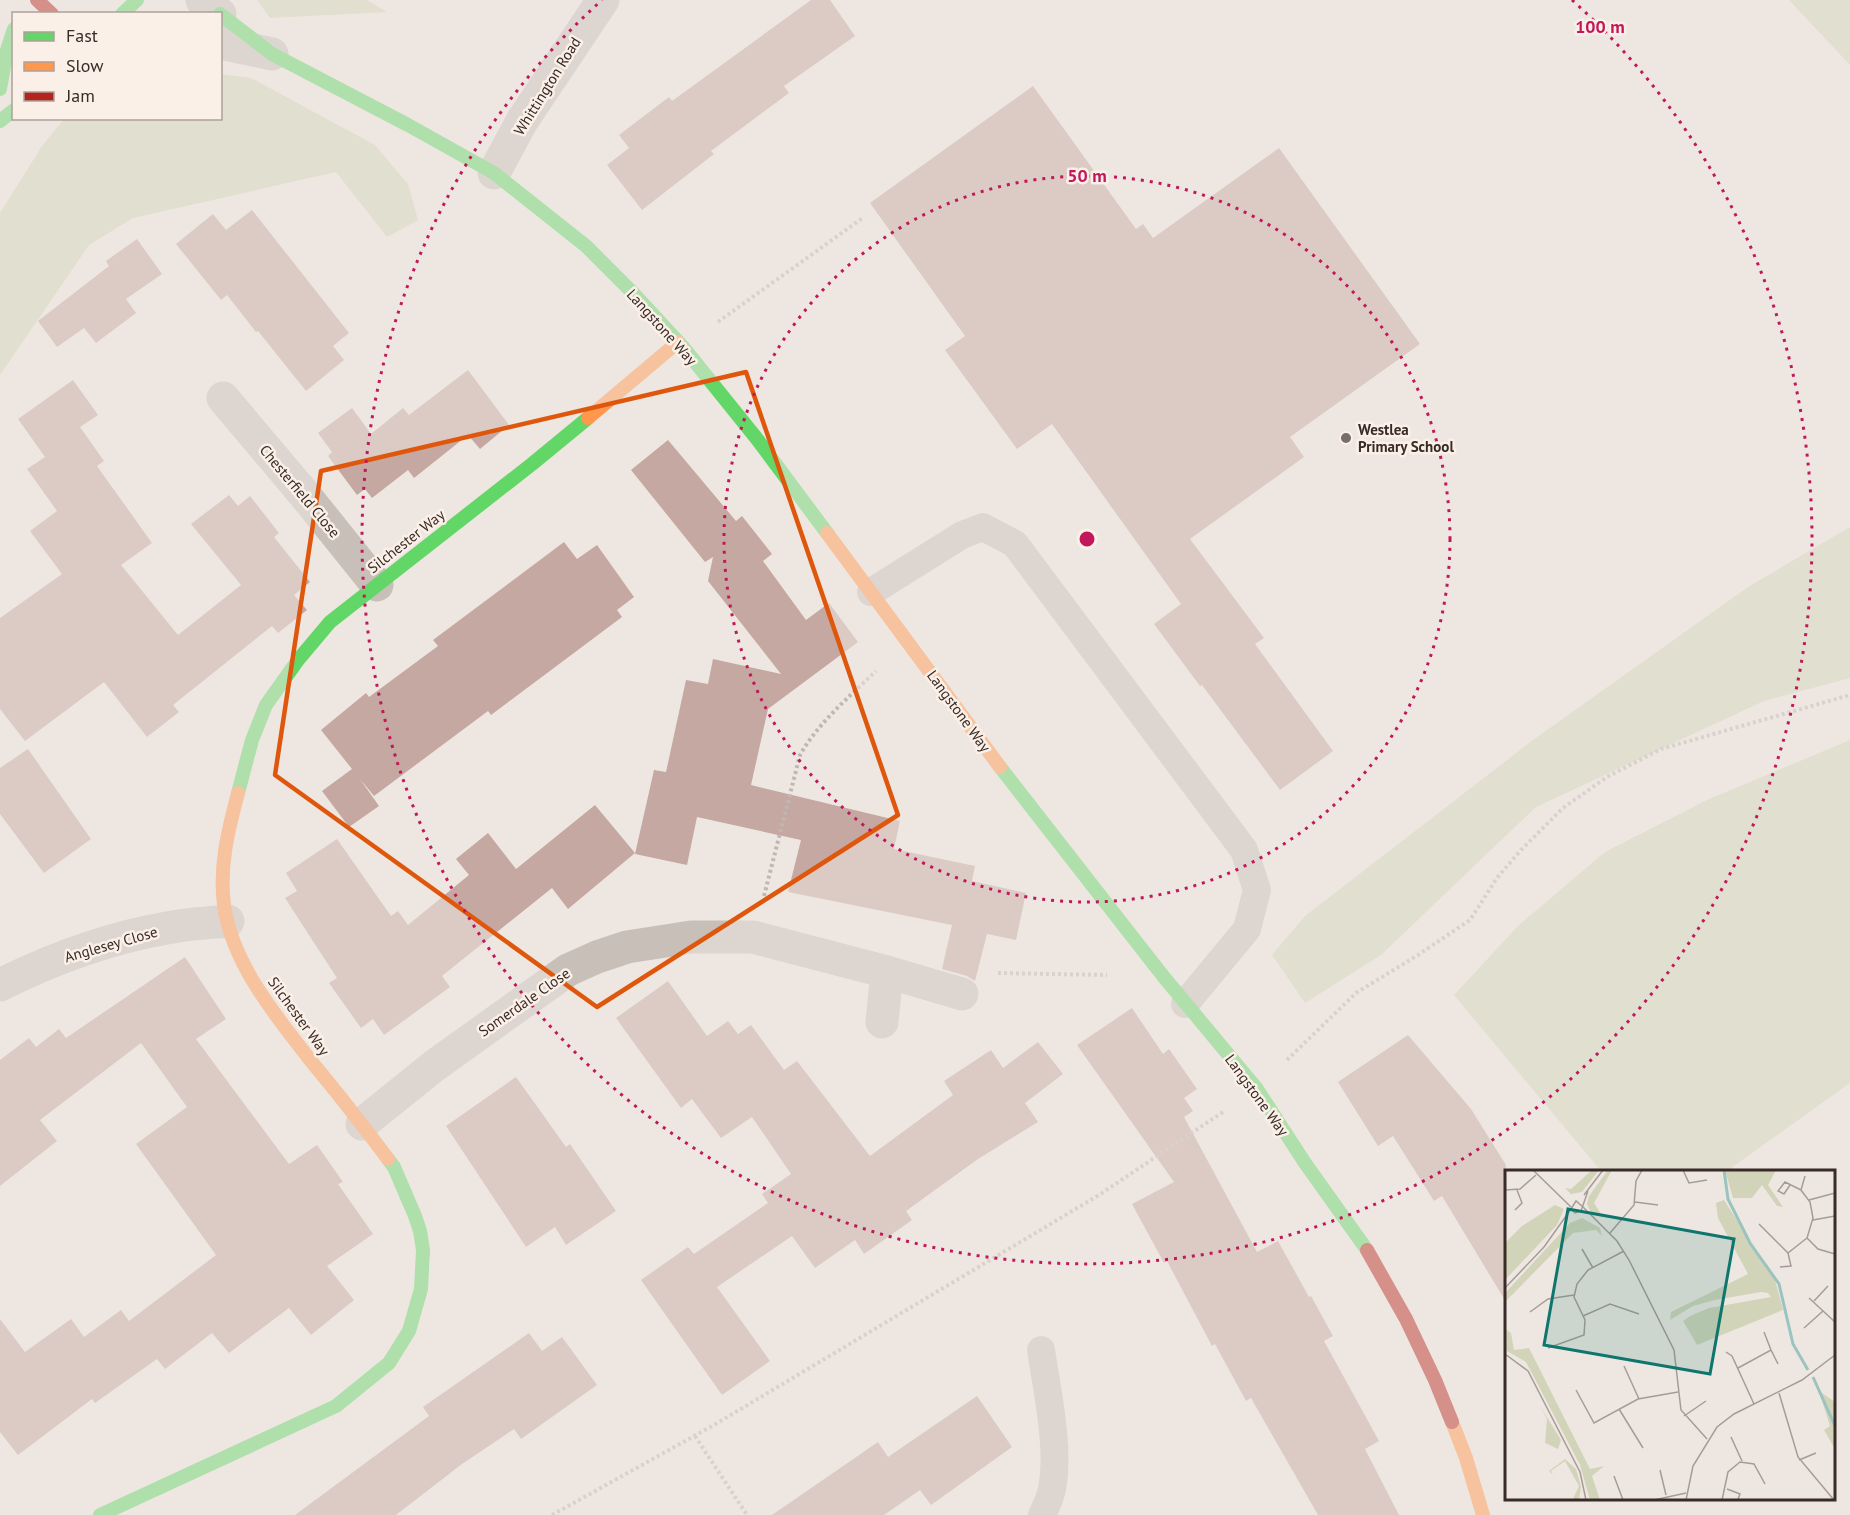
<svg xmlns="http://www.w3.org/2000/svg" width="1850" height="1515" font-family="'PT Sans',sans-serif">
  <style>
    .green { fill: #d1d4b9 }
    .building { fill: #c4a8a1 }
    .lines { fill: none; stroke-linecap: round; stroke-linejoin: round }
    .path { stroke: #c0b7b2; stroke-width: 4; stroke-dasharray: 3 3; stroke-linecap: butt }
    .lane { stroke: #c8bfb9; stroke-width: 28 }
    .street { stroke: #c8bfb9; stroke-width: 33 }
    .fast { stroke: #63d668; stroke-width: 14 }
    .slow { stroke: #ff974d; stroke-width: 14 }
    .jam { stroke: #b3261e; stroke-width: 14 }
    .marked { fill: none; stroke: #df570d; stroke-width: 4.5; stroke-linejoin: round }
    .ring { fill: none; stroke: #c2185b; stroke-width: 3; stroke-dasharray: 3 6 }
    .poi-dot { fill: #786d68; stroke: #fbf0e8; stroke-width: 2 }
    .labels { text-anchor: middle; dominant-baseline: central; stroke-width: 5; stroke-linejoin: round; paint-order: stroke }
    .street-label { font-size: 15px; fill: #392b27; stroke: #fbf0e8 }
    .poi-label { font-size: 15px; font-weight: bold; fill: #392b27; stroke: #fbf0e8; text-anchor: start }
    .inset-river { fill: none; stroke: #9bc3bf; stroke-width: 3 }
    .inset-road { fill: none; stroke: #a69c97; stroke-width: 1.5 }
    .view { fill: #0f766e; fill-opacity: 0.15; stroke: #0f766e; stroke-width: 3 }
    .inset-edge { fill: none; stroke: #392b27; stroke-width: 3 }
    .centre { fill: #c2185b; stroke: #fbf0e8; stroke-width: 3 }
    .ring-label { font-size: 18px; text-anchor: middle; font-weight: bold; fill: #c2185b; stroke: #fbf0e8; stroke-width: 5; stroke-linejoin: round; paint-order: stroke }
  </style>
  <rect width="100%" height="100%" fill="#eee7e1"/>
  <g class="green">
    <path d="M 257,0 L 367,0 L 387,12 L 270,18 Z"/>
    <path d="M 1789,0 L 1850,0 L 1850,65 Z"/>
    <path d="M 221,74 L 251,78 L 375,145 L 408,184 L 418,220 L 387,237 L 336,172 L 133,218 L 89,245 L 0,375 L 0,213 L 42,146 L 64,119 L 220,118 Z"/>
    <path d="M 1850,527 L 1850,678 L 1764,701 L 1536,807 L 1381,955 L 1305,1003 L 1272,955 L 1305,916 L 1533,740 L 1748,587 Z"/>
    <path d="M 1850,740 L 1850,1083 L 1727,1171 L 1601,1171 L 1454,995 L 1519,925 L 1605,852 L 1707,800 Z"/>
  </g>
  <g class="building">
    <path d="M 811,0 L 830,0 L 855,36 L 784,86 L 789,93 L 711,151 L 714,154 L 642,210 L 607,165 L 629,148 L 619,135 L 669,97 L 672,101 Z"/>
    <path d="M 1033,86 L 1136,229 L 1143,224 L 1153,238 L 1279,148 L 1420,344 L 1290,437 L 1304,457 L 1190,539 L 1264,638 L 1255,644 L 1333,751 L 1280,790 L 1202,685 L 1200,686 L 1154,624 L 1181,604 L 1052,424 L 1017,449 L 945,350 L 965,336 L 870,203 Z"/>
    <path d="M 252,210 L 349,333 L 333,346 L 344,360 L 306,391 L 258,331 L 256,332 L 227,295 L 221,300 L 176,244 L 213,214 L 226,230 Z"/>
    <path d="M 137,239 L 162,274 L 126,299 L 136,313 L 96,343 L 84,328 L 57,347 L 38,321 L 109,266 L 106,261 Z"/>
    <path d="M 468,370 L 509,425 L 480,449 L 468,435 L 414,478 L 408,470 L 372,498 L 365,489 L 357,495 L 328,456 L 332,452 L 318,433 L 352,408 L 371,434 L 403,408 L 409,415 Z"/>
    <path d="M 73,380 L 98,415 L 80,427 L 104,461 L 97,466 L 152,543 L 121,565 L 178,635 L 241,585 L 191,524 L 229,495 L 238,506 L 250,496 L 279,533 L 274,537 L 310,582 L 294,595 L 307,610 L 278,633 L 272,626 L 173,705 L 179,712 L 147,737 L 104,682 L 25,741 L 0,709 L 0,618 L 62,574 L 30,531 L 57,511 L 27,469 L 45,457 L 18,419 Z"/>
    <path d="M 668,440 L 736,521 L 742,516 L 772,554 L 763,561 L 806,620 L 829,603 L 858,642 L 768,709 L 751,785 L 900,821 L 894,849 L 975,866 L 972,881 L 1026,893 L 1016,940 L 987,934 L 975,981 L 967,976 L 942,969 L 952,925 L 788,892 L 801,840 L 697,817 L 687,865 L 635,854 L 654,770 L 666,772 L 686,680 L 708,684 L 713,659 L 781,674 L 708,581 L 713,557 L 705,562 L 631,470 Z"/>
    <path d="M 564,542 L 577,559 L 597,545 L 634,597 L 617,610 L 622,617 L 491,715 L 488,711 L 374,796 L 360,779 L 379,806 L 349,827 L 322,791 L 352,769 L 321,730 L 366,693 L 369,697 L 438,646 L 433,640 Z"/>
    <path d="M 28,749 L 91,839 L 44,873 L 0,814 L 0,768 Z"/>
    <path d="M 595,805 L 635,853 L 568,909 L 552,888 L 442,976 L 450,987 L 384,1035 L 373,1019 L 361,1028 L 329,983 L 337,978 L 285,898 L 297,891 L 286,873 L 337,839 L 391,916 L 398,911 L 408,925 L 469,875 L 456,859 L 488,833 L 516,869 Z"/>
    <path d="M 185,957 L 226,1019 L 196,1039 L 289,1164 L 317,1145 L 343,1182 L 338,1184 L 373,1234 L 327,1266 L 354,1300 L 311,1335 L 289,1308 L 229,1353 L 212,1333 L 165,1369 L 157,1359 L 95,1403 L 92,1399 L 18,1455 L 0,1432 L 0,1319 L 25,1352 L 71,1319 L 84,1337 L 121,1310 L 129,1321 L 216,1255 L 136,1144 L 187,1107 L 141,1043 L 40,1120 L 57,1141 L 0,1186 L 0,1060 L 29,1038 L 36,1047 L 59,1029 L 66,1038 Z"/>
    <path d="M 668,981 L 707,1036 L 728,1021 L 738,1034 L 751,1025 L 784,1070 L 797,1061 L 870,1156 L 953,1095 L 944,1081 L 991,1050 L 1003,1068 L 1038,1042 L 1063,1074 L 1025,1103 L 1038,1122 L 978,1159 L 906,1211 L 912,1220 L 864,1254 L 855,1240 L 815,1268 L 792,1236 L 717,1287 L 770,1361 L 722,1395 L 641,1280 L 688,1247 L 694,1254 L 768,1203 L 762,1194 L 791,1174 L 752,1117 L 721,1138 L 692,1099 L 681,1108 L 616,1018 Z"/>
    <path d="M 1132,1008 L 1163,1054 L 1169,1049 L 1197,1089 L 1184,1098 L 1193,1111 L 1184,1117 L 1257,1252 L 1278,1241 L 1309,1297 L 1311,1296 L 1333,1336 L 1324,1341 L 1379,1441 L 1365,1449 L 1399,1515 L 1318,1515 L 1251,1398 L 1246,1401 L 1215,1344 L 1212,1346 L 1167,1261 L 1164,1263 L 1132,1204 L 1174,1182 L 1077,1045 Z"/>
    <path d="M 1408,1035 L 1471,1109 L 1506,1165 L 1506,1302 L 1442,1196 L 1434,1201 L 1393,1136 L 1378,1146 L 1338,1082 Z"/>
    <path d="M 516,1077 L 566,1147 L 570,1144 L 616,1211 L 566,1245 L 555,1227 L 526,1247 L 446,1126 Z"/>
    <path d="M 529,1333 L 542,1351 L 562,1337 L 597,1385 L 521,1439 L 514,1429 L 462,1464 L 396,1515 L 295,1515 L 429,1416 L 423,1407 Z"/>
    <path d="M 977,1396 L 1012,1447 L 931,1505 L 920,1490 L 884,1515 L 772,1515 L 878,1442 L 888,1457 Z"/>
  </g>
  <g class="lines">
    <g class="path">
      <path d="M 718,322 L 864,217"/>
      <path d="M 764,896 L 800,755 C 818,723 850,696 876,671"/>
      <path d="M 998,973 L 1107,975"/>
      <path d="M 1287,1060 L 1356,993 L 1418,955 L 1470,920 L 1497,878 L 1521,850 L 1563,808 L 1607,777 L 1661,749 L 1850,695"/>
      <path d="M 695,1436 L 747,1515"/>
      <path d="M 552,1515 L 714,1425 L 1099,1195 L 1223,1112"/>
    </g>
    <g class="lane">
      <path d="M 871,592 L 962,535 L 983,527 L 1015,544 L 1244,850 L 1257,890 L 1247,929 L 1185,1004"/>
      <path d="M 1041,1350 C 1047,1391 1060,1448 1052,1489 C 1050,1498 1046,1507 1042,1515"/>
    </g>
    <g class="street">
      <path d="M 202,0 L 220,14"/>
      <path d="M 220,43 L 272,54"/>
      <path d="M 494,173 L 522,121 L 603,0"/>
      <path d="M 223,398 L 304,494 L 377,585"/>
      <path d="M 0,985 C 52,959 109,938 167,928 C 187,924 208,923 228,921"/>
      <path d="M 882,1022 L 887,972"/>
      <path d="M 362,1124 L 434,1066 L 568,970 L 597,957 L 627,947 L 691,937 L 753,937 L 887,972 L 962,994"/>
    </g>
    <g class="fast">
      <path d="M 122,14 L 137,0"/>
      <path d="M 220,14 L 272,54 L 408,125 L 494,173 L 586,246 L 634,294 L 683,347 L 757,439 L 827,533"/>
      <path d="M 0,89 L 7,50 L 14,29"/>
      <path d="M 0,121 L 14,110"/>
      <path d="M 1000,767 L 1163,976 L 1257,1089 L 1305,1163 L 1367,1250"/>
      <path d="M 238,793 L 252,740 L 266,705 L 298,660 L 330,622 L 532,464 L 588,418"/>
      <path d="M 100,1515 L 336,1406 L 389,1363 L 409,1331 L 421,1289 L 423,1250 L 420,1231 L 415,1216 L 394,1167 L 388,1159"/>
    </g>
    <g class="slow">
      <path d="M 588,418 L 678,342"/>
      <path d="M 827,533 L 1000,767"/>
      <path d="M 238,793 C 228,831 219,866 224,905 C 232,965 279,1020 315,1066 C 340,1096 364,1127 388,1159"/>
      <path d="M 1452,1422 L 1466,1458 L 1483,1515"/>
    </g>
    <g class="jam">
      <path d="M 37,0 L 52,14"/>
      <path d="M 1367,1250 L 1406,1319 L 1435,1380 L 1452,1422"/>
    </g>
  </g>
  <path d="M0 0H1850V1515H0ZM 746,372 L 898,815 L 597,1007 L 275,775 L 321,471 Z" fill="#eee7e1" fill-opacity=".55" fill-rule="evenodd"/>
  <path class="marked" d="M 746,372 L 898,815 L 597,1007 L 275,775 L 321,471 Z"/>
  <g class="ring">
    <circle cx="1087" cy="539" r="363"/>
    <path d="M1572 0A725 725 0 1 1 602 0"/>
  </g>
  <circle class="poi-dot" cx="1346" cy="438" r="6"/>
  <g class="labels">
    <g class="street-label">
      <text transform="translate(547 86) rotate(-58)">Whittington Road</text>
      <text transform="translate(662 327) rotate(48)">Langstone Way</text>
      <text transform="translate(300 491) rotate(50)">Chesterfield Close</text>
      <text transform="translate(406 541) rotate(-38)">Silchester Way</text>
      <text transform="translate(959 711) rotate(54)">Langstone Way</text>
      <text transform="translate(111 944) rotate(-16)">Anglesey Close</text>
      <text transform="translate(524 1002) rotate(-35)">Somerdale Close</text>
      <text transform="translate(299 1016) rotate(54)">Silchester Way</text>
      <text transform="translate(1257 1095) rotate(54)">Langstone Way</text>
    </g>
    <g class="poi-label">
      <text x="1358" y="429">Westlea<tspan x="1358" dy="17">Primary School</tspan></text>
    </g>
  </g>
  <g transform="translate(1505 1170)">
    <rect width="330" height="330" fill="#eee7e1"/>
    <path d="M 87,0 L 94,0 L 77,22 L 66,24 L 60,18 L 66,19 ZM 103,0 L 107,0 L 89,33 L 98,47 L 87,45 L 82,34 L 84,26 ZM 220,0 L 271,0 L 263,15 L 278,37 L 272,36 L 257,15 L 247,28 L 228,28 ZM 219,30 L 270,110 L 278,140 L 192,175 L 178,151 L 185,146 L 204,138 L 266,127 L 263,123 L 256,122 L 210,130 L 188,136 L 165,150 L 166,142 L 243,104 L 213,48 L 211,33 ZM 50,35 L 59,39 L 52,55 L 0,110 L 0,73 L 17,56 ZM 77,48 L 95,58 L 97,66 L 91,60 L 68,63 L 0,132 L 0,123 L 65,53 ZM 0,159 L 6,163 L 9,180 L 24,178 L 85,299 L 99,296 L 87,306 L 95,330 L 85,330 L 75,295 L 21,192 L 0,180 ZM 314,221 L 330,232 L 330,279 L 319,260 L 325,256 ZM 35,236 L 56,270 L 53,279 L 40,273 L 42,249 ZM 60,289 L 71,299 L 76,317 L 74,330 L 68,329 L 74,316 L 60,291 L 46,301 L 48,305 L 44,301 Z" fill="#d1d4b9"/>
    <path class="inset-river" d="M 219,0 L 223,29 L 245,73 L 274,114 L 288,174 L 303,200M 308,207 L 330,256"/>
    <path class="inset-road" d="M 28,0 L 66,37M 178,0 L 184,13 L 202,10M 300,6 L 296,20 L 305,32 L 308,48 L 302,68M 285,15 L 279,24 L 273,21 L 280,12 L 296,20M 0,20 L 15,19 L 31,5M 79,25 L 98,0M 304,30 L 330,23M 130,32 L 153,35M 78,37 L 112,71 L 124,90 L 169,180 L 176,240 L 202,269M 78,37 L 71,31 L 66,39 L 70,43 L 76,41 L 83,21M 10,40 L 17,33 L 12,20M 308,50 L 330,46M 254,54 L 283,83M 105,63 L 129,35 L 131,11 L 137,0M 302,68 L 313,79 L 330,84M 77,79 L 88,98M 275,97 L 286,96 L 283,83 L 302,68M 0,118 L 39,77 L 66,39M 304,128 L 330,152M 309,131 L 323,116M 25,142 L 43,129 L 69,125M 78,146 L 105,134 L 134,144M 299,158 L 318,141M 259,162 L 266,180M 43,178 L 79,165 L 80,150 L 69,127 L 72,114 L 83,100 L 119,81M 221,182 L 227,186 L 249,234M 0,184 L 23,201 L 75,302 L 81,330M 119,196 L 134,229M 233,198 L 266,180 L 273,194M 71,220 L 89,253 L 133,229 L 173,222M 274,223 L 293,287 L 329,330M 114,239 L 138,278M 179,246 L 201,231M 226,267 L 237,291M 294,290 L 311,283M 155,300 L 161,325M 109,306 L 118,330M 222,319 L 235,324 L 233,329M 149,330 L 181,323M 181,330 L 188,296 L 212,257 L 229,244 L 297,210 L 330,185M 217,330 L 223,302 L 235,292 L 249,294 L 260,314"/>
    <path class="view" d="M 63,39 L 229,69 L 205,204 L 39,175 Z"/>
    <rect width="330" height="330" class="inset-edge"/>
  </g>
  <circle cx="1087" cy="539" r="9" class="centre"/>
  <g class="ring-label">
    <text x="1600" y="33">100 m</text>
    <text x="1087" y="182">50 m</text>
  </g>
  <rect x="12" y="12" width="210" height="108" fill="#fbf0e8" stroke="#ada19b" stroke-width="1.5"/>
  <rect x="24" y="32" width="30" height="9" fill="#63d668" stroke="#ada19b" stroke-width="1.5"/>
  <text x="66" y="42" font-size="18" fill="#392b27">Fast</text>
  <rect x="24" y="62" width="30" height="9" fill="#ff974d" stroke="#ada19b" stroke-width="1.5"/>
  <text x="66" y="72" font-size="18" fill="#392b27">Slow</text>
  <rect x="24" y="92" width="30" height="9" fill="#b3261e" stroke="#ada19b" stroke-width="1.5"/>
  <text x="66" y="102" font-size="18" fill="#392b27">Jam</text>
</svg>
